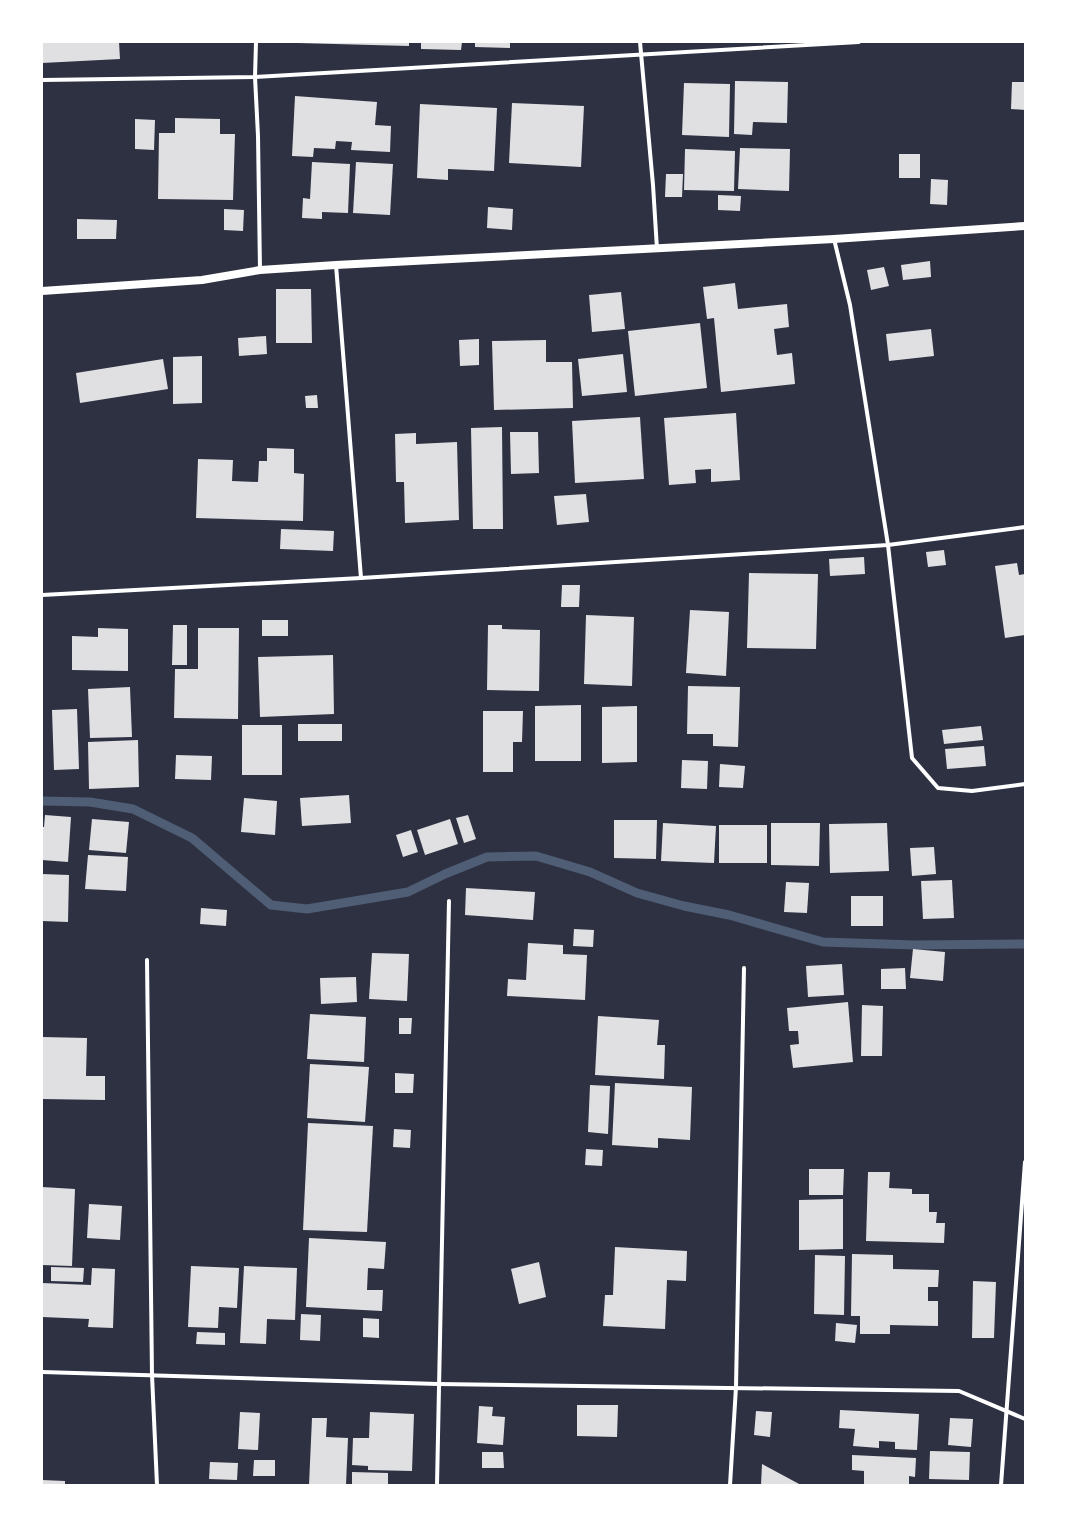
<svg xmlns="http://www.w3.org/2000/svg" width="1067" height="1527" font-family="Roboto,sans-serif">
  <style>
    .lines { fill: none; stroke-linecap: round; stroke-linejoin: round }
    .stream { stroke: #4f5d75; stroke-width: 9 }
    .building { fill: #e0e0e3 }
    .minor { stroke: #fff; stroke-width: 4 }
    .secondary { stroke: #fff; stroke-width: 8 }
  </style>
  <rect width="100%" height="100%" fill="#2d3142"/>
  <g class="lines">
    <path class="stream" d="M 42,801 L 90,802 L 133,809 L 192,838 L 271,905 L 307,909 L 408,892 L 445,874 L 487,857 L 536,856 L 590,872 L 637,893 L 684,906 L 729,915 L 823,942 L 915,945 L 1025,944"/>
  </g>
  <g class="building">
    <path d="M 42,42 L 119,42 L 120,59 L 42,63 Z"/>
    <path d="M 298,42 L 409,42 L 409,46 L 298,43 Z"/>
    <path d="M 421,42 L 462,42 L 461,50 L 421,49 Z"/>
    <path d="M 475,42 L 510,42 L 510,48 L 475,47 Z"/>
    <path d="M 735,81 L 788,82 L 787,123 L 753,122 L 752,135 L 734,134 Z"/>
    <path d="M 1012,82 L 1025,82 L 1025,110 L 1011,109 Z"/>
    <path d="M 684,83 L 730,84 L 729,137 L 682,135 Z"/>
    <path d="M 295,96 L 377,102 L 375,125 L 391,126 L 390,152 L 351,150 L 352,142 L 336,141 L 335,149 L 314,148 L 313,157 L 292,156 Z"/>
    <path d="M 512,103 L 584,106 L 581,167 L 509,163 Z"/>
    <path d="M 420,104 L 497,108 L 494,171 L 448,169 L 448,180 L 417,178 Z"/>
    <path d="M 175,118 L 220,119 L 220,134 L 235,134 L 233,200 L 158,199 L 159,133 L 175,133 Z"/>
    <path d="M 135,119 L 155,120 L 154,150 L 135,149 Z"/>
    <path d="M 740,148 L 790,149 L 789,191 L 738,189 Z"/>
    <path d="M 685,149 L 735,151 L 734,191 L 684,190 Z"/>
    <rect x="899" y="154" width="21" height="24"/>
    <path d="M 312,162 L 350,164 L 348,213 L 322,212 L 322,219 L 302,218 L 303,198 L 310,199 Z"/>
    <path d="M 356,162 L 393,164 L 390,215 L 353,213 Z"/>
    <path d="M 666,174 L 683,174 L 682,197 L 665,197 Z"/>
    <path d="M 931,179 L 948,180 L 947,205 L 930,204 Z"/>
    <path d="M 718,195 L 741,196 L 740,211 L 718,210 Z"/>
    <path d="M 488,207 L 513,209 L 512,230 L 487,228 Z"/>
    <path d="M 224,209 L 244,210 L 243,231 L 224,230 Z"/>
    <path d="M 77,219 L 117,220 L 116,239 L 77,239 Z"/>
    <path d="M 930,261 L 931,277 L 903,280 L 901,265 Z"/>
    <path d="M 884,267 L 889,286 L 871,290 L 867,270 Z"/>
    <path d="M 735,283 L 738,309 L 787,304 L 789,327 L 774,329 L 777,355 L 792,353 L 795,384 L 721,392 L 714,318 L 707,319 L 703,287 Z"/>
    <path d="M 276,289 L 311,289 L 312,343 L 276,343 Z"/>
    <path d="M 621,292 L 625,329 L 592,332 L 589,295 Z"/>
    <path d="M 700,323 L 707,388 L 635,396 L 628,331 Z"/>
    <path d="M 931,329 L 934,356 L 889,361 L 886,334 Z"/>
    <path d="M 266,336 L 267,354 L 239,356 L 238,338 Z"/>
    <path d="M 479,339 L 479,365 L 460,366 L 459,340 Z"/>
    <path d="M 546,340 L 546,362 L 572,362 L 573,408 L 494,410 L 492,341 Z"/>
    <path d="M 623,354 L 627,392 L 582,396 L 578,359 Z"/>
    <path d="M 202,356 L 202,403 L 173,404 L 173,357 Z"/>
    <path d="M 163,359 L 168,389 L 80,403 L 76,373 Z"/>
    <path d="M 317,395 L 318,408 L 306,408 L 305,396 Z"/>
    <path d="M 736,413 L 740,480 L 711,482 L 711,469 L 695,470 L 696,483 L 669,485 L 664,418 Z"/>
    <path d="M 640,417 L 644,479 L 575,483 L 572,421 Z"/>
    <path d="M 502,427 L 503,529 L 473,529 L 471,428 Z"/>
    <path d="M 510,432 L 538,432 L 539,473 L 511,474 Z"/>
    <path d="M 416,433 L 416,444 L 457,442 L 459,520 L 405,523 L 404,482 L 396,482 L 395,434 Z"/>
    <path d="M 267,448 L 294,449 L 294,473 L 304,474 L 303,521 L 196,518 L 198,459 L 233,460 L 232,481 L 258,482 L 259,461 L 267,461 Z"/>
    <path d="M 586,494 L 589,522 L 557,525 L 554,496 Z"/>
    <path d="M 281,529 L 334,531 L 333,551 L 280,549 Z"/>
    <path d="M 944,550 L 946,565 L 928,567 L 926,552 Z"/>
    <path d="M 864,557 L 865,574 L 830,576 L 829,559 Z"/>
    <path d="M 1017,563 L 1019,575 L 1025,574 L 1025,635 L 1005,638 L 995,566 Z"/>
    <path d="M 749,573 L 818,574 L 816,649 L 747,648 Z"/>
    <path d="M 562,585 L 580,585 L 579,607 L 561,607 Z"/>
    <path d="M 690,610 L 729,612 L 726,676 L 686,673 Z"/>
    <path d="M 586,615 L 634,617 L 632,686 L 584,684 Z"/>
    <rect x="262" y="620" width="26" height="16"/>
    <path d="M 173,625 L 187,625 L 187,665 L 172,665 Z"/>
    <path d="M 488,625 L 502,625 L 502,629 L 540,630 L 539,691 L 487,690 Z"/>
    <path d="M 98,628 L 128,629 L 128,671 L 72,670 L 72,636 L 98,637 Z"/>
    <path d="M 198,628 L 239,628 L 238,719 L 174,718 L 175,669 L 198,669 Z"/>
    <path d="M 333,655 L 334,714 L 260,717 L 258,657 Z"/>
    <path d="M 688,686 L 740,687 L 738,747 L 713,746 L 713,734 L 687,734 Z"/>
    <path d="M 130,687 L 132,737 L 90,738 L 88,689 Z"/>
    <path d="M 581,705 L 581,761 L 535,761 L 535,706 Z"/>
    <path d="M 637,706 L 637,762 L 602,763 L 602,707 Z"/>
    <path d="M 77,709 L 79,769 L 54,770 L 52,710 Z"/>
    <path d="M 483,711 L 523,711 L 522,742 L 513,742 L 513,772 L 483,772 Z"/>
    <rect x="298" y="724" width="44" height="17"/>
    <rect x="242" y="725" width="40" height="50"/>
    <path d="M 981,726 L 983,740 L 944,744 L 942,730 Z"/>
    <path d="M 138,740 L 139,787 L 89,789 L 88,742 Z"/>
    <path d="M 984,746 L 986,766 L 947,769 L 945,749 Z"/>
    <path d="M 176,755 L 212,756 L 211,780 L 175,779 Z"/>
    <path d="M 682,760 L 708,761 L 707,789 L 681,788 Z"/>
    <path d="M 720,764 L 745,766 L 743,788 L 719,787 Z"/>
    <path d="M 349,795 L 351,823 L 302,826 L 300,798 Z"/>
    <path d="M 244,798 L 277,801 L 275,835 L 241,832 Z"/>
    <path d="M 45,815 L 71,817 L 68,862 L 42,860 L 42,827 L 44,827 Z"/>
    <path d="M 468,815 L 476,839 L 464,843 L 456,818 Z"/>
    <path d="M 92,819 L 129,822 L 126,853 L 89,850 Z"/>
    <path d="M 450,819 L 458,844 L 425,855 L 417,830 Z"/>
    <path d="M 614,820 L 657,820 L 656,859 L 614,858 Z"/>
    <path d="M 663,823 L 716,826 L 714,863 L 661,861 Z"/>
    <path d="M 771,823 L 820,823 L 819,866 L 771,865 Z"/>
    <path d="M 887,823 L 889,871 L 830,873 L 829,824 Z"/>
    <rect x="719" y="825" width="48" height="38"/>
    <path d="M 411,830 L 418,852 L 403,857 L 396,835 Z"/>
    <path d="M 934,847 L 936,874 L 912,876 L 910,848 Z"/>
    <path d="M 88,855 L 128,857 L 126,891 L 85,889 Z"/>
    <path d="M 42,874 L 69,875 L 68,922 L 42,921 Z"/>
    <path d="M 952,880 L 954,918 L 923,919 L 921,881 Z"/>
    <path d="M 786,882 L 809,883 L 807,913 L 784,912 Z"/>
    <path d="M 466,888 L 535,892 L 533,920 L 465,915 Z"/>
    <rect x="851" y="896" width="32" height="30"/>
    <path d="M 201,908 L 227,910 L 226,926 L 200,924 Z"/>
    <path d="M 574,929 L 594,930 L 593,947 L 573,946 Z"/>
    <path d="M 528,943 L 563,945 L 563,954 L 587,955 L 585,1000 L 507,996 L 508,979 L 526,980 Z"/>
    <path d="M 913,949 L 945,952 L 943,981 L 910,978 Z"/>
    <path d="M 372,953 L 409,954 L 407,1001 L 369,999 Z"/>
    <path d="M 842,964 L 844,995 L 808,997 L 806,966 Z"/>
    <path d="M 905,968 L 906,989 L 881,989 L 881,969 Z"/>
    <path d="M 356,977 L 357,1002 L 321,1004 L 320,978 Z"/>
    <path d="M 848,1002 L 853,1062 L 793,1068 L 790,1045 L 799,1044 L 798,1031 L 789,1031 L 787,1008 Z"/>
    <path d="M 862,1005 L 883,1006 L 882,1056 L 861,1056 Z"/>
    <path d="M 310,1014 L 366,1017 L 364,1062 L 307,1059 Z"/>
    <path d="M 598,1016 L 659,1020 L 657,1045 L 665,1045 L 664,1079 L 595,1075 Z"/>
    <path d="M 399,1018 L 412,1018 L 411,1034 L 399,1034 Z"/>
    <path d="M 42,1037 L 87,1038 L 86,1076 L 105,1076 L 105,1100 L 42,1099 Z"/>
    <path d="M 310,1064 L 369,1067 L 365,1122 L 307,1118 Z"/>
    <path d="M 395,1073 L 414,1074 L 413,1093 L 395,1093 Z"/>
    <path d="M 615,1083 L 692,1087 L 690,1140 L 658,1138 L 658,1148 L 612,1145 Z"/>
    <path d="M 590,1085 L 610,1086 L 608,1134 L 588,1132 Z"/>
    <path d="M 308,1123 L 373,1126 L 367,1232 L 303,1230 Z"/>
    <path d="M 394,1129 L 411,1130 L 410,1148 L 393,1147 Z"/>
    <path d="M 586,1149 L 603,1150 L 602,1166 L 585,1165 Z"/>
    <path d="M 809,1169 L 844,1169 L 843,1195 L 809,1195 Z"/>
    <path d="M 868,1172 L 890,1172 L 889,1188 L 912,1189 L 912,1194 L 929,1194 L 929,1212 L 937,1212 L 936,1223 L 945,1223 L 944,1243 L 866,1241 Z"/>
    <path d="M 42,1187 L 75,1189 L 72,1266 L 42,1265 Z"/>
    <path d="M 843,1199 L 843,1249 L 799,1250 L 799,1200 Z"/>
    <path d="M 89,1204 L 122,1206 L 120,1240 L 87,1238 Z"/>
    <path d="M 309,1238 L 386,1242 L 384,1269 L 368,1268 L 367,1290 L 383,1290 L 382,1311 L 306,1307 Z"/>
    <path d="M 615,1247 L 687,1251 L 686,1281 L 667,1280 L 665,1329 L 603,1326 L 605,1295 L 613,1295 Z"/>
    <path d="M 852,1254 L 893,1255 L 893,1269 L 939,1270 L 938,1287 L 928,1287 L 928,1301 L 938,1301 L 938,1326 L 890,1325 L 890,1334 L 860,1334 L 860,1316 L 851,1316 Z"/>
    <path d="M 815,1255 L 845,1256 L 844,1315 L 814,1314 Z"/>
    <path d="M 539,1262 L 546,1297 L 519,1304 L 511,1269 Z"/>
    <path d="M 191,1266 L 239,1268 L 237,1308 L 219,1307 L 218,1328 L 188,1327 Z"/>
    <path d="M 244,1266 L 297,1268 L 295,1320 L 267,1319 L 266,1344 L 240,1343 Z"/>
    <path d="M 51,1267 L 84,1268 L 83,1282 L 51,1281 Z"/>
    <path d="M 92,1268 L 115,1269 L 113,1328 L 88,1327 L 89,1319 L 42,1317 L 42,1283 L 91,1285 Z"/>
    <path d="M 973,1281 L 996,1282 L 994,1338 L 972,1338 Z"/>
    <path d="M 301,1314 L 321,1315 L 320,1341 L 300,1340 Z"/>
    <path d="M 363,1318 L 379,1319 L 379,1338 L 363,1337 Z"/>
    <path d="M 836,1323 L 857,1325 L 855,1343 L 835,1341 Z"/>
    <path d="M 197,1332 L 225,1333 L 225,1345 L 196,1344 Z"/>
    <path d="M 577,1405 L 618,1405 L 617,1437 L 577,1436 Z"/>
    <path d="M 479,1406 L 493,1407 L 492,1416 L 505,1417 L 503,1445 L 477,1443 Z"/>
    <path d="M 840,1410 L 919,1414 L 917,1450 L 895,1449 L 895,1442 L 879,1441 L 879,1448 L 853,1446 L 855,1429 L 839,1428 Z"/>
    <path d="M 756,1411 L 772,1412 L 770,1437 L 754,1435 Z"/>
    <path d="M 240,1412 L 260,1413 L 258,1450 L 238,1449 Z"/>
    <path d="M 370,1412 L 414,1414 L 412,1471 L 368,1470 L 368,1466 L 352,1465 L 353,1438 L 369,1438 Z"/>
    <path d="M 312,1418 L 327,1418 L 326,1437 L 348,1438 L 346,1485 L 309,1485 Z"/>
    <path d="M 950,1418 L 973,1419 L 971,1447 L 948,1445 Z"/>
    <path d="M 930,1451 L 970,1452 L 969,1480 L 929,1479 Z"/>
    <path d="M 482,1452 L 503,1452 L 504,1468 L 482,1468 Z"/>
    <path d="M 852,1455 L 916,1458 L 915,1477 L 909,1476 L 909,1485 L 864,1485 L 864,1471 L 852,1470 Z"/>
    <path d="M 254,1460 L 275,1460 L 275,1476 L 253,1476 Z"/>
    <path d="M 210,1462 L 238,1463 L 237,1480 L 209,1479 Z"/>
    <path d="M 762,1464 L 801,1485 L 761,1485 Z"/>
    <path d="M 352,1472 L 388,1473 L 388,1485 L 352,1485 Z"/>
    <path d="M 42,1480 L 65,1481 L 65,1485 L 42,1485 Z"/>
  </g>
  <g class="lines">
    <g class="minor">
      <path d="M 256,42 L 255,77 L 258,136 L 260,270"/>
      <path d="M 640,42 L 653,185 L 657,249"/>
      <path d="M 42,80 L 255,77 L 859,42"/>
      <path d="M 834,239 L 850,305 L 888,545 L 912,758 L 938,788 L 972,791 L 1025,784"/>
      <path d="M 336,265 L 361,578"/>
      <path d="M 42,595 L 361,578 L 888,545 L 1025,527"/>
      <path d="M 147,960 L 152,1375 L 157,1485"/>
      <path d="M 42,1372 L 438,1384 L 959,1391 L 1025,1419"/>
      <path d="M 437,1485 L 449,901"/>
      <path d="M 730,1485 L 736,1387 L 744,968"/>
      <path d="M 1001,1485 L 1025,1162"/>
    </g>
    <path class="secondary" d="M 42,291 L 202,280 L 260,270 L 336,265 L 834,239 L 1025,226"/>
  </g>
  <rect width="1067" height="1527" fill="none" stroke="#ffffff" stroke-width="86"/>
</svg>
